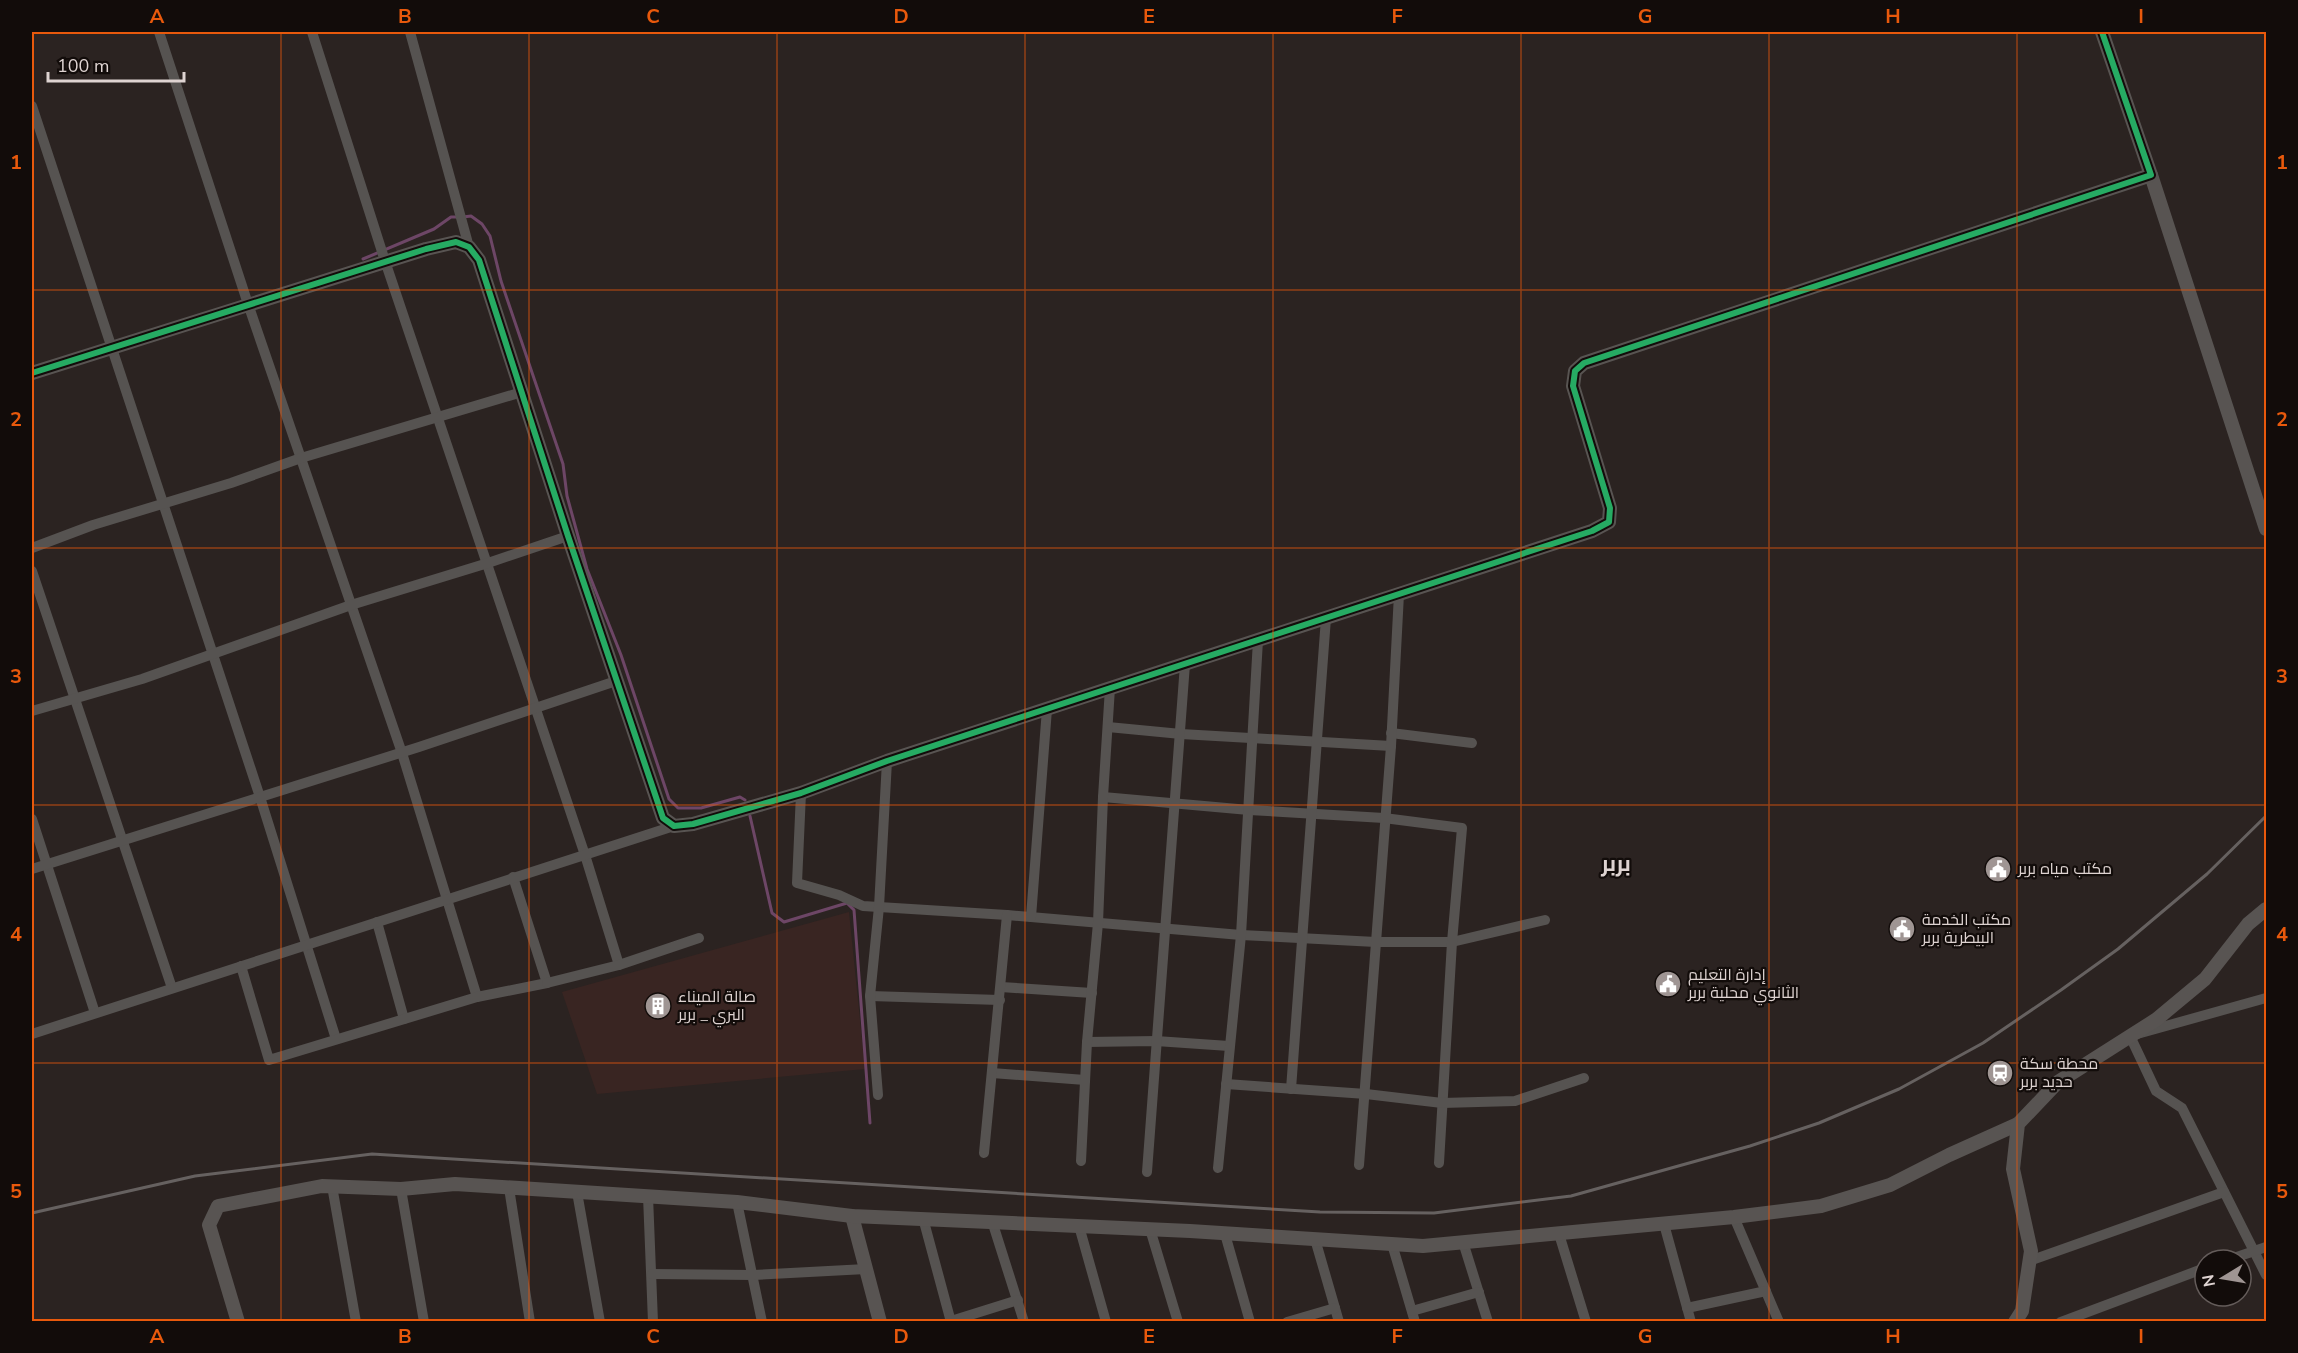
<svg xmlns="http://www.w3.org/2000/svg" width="2298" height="1353" font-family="'Nunito Sans',Cairo,sans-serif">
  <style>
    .built { fill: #392522 }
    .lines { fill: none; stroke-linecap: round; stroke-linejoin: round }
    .stream { stroke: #6d4666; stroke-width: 3 }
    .street { stroke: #565351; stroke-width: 10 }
    .secondary { stroke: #585452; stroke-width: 14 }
    .rail { stroke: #666160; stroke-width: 3 }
    .cycleway-casing { stroke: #120c0a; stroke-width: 10 }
    .cycleway { stroke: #26ab63; stroke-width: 6 }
    .grid { fill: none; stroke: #e8590c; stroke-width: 1.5; stroke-opacity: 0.55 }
    .labels { text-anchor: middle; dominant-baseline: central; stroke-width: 4.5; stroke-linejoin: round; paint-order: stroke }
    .poi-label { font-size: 16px; fill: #ded3d1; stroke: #120c0a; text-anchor: start }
    .district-label { font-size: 22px; font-weight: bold; fill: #ded3d1; stroke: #120c0a }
    .neatline { fill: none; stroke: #e8590c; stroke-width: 2 }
    .grid-label { font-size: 20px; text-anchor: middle; font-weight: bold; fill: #e8590c }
  </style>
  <rect width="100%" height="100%" fill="#2b2321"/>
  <path class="built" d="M 849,912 L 865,1069 L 597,1094 L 562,992 Z"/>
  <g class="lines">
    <g class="stream">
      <path d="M 463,217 L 471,216 L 482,224 L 490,236 L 501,281 L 563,464 L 567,496 L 587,569 L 621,655 L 669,799 L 678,808 L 701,808 L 740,797 L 745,800"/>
      <path d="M 363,259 L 434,229 L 451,217 L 457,217"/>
      <path d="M 750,816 L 772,913 L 784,922 L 847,903 L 854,910 L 870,1123"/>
    </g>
    <g class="street">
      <path d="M 159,32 L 248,304 L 402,753 L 477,997"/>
      <path d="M 312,32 L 385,261 L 585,855 L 619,965"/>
      <path d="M 410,32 L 469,247"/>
      <path d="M 32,106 L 260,797 L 336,1039"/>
      <path d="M 32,548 L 93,525 L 231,483 L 301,458 L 522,392"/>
      <path d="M 32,571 L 172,988"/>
      <path d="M 32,711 L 142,679 L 351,605 L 488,563 L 568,536"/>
      <path d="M 1108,727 L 1181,734 L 1391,746"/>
      <path d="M 1391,733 L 1472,743"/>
      <path d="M 801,793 L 797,883 L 839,895 L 863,906 L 1007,915 L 1241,935 L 1376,942 L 1452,942 L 1545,920"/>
      <path d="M 1103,797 L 1249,810 L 1384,818 L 1462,828 L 1452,942 L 1439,1163"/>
      <path d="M 32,819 L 95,1013"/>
      <path d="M 32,869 L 419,747 L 616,681"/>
      <path d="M 1031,917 L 1047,709"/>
      <path d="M 377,922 L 404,1019"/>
      <path d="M 241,966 L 269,1060 L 477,997 L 547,983 L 513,877"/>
      <path d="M 547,983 L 619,965 L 699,938"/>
      <path d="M 1001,987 L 1092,993"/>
      <path d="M 870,996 L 1000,1000"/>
      <path d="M 2266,998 L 2130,1036 L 2156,1091 L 2182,1108 L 2266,1275"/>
      <path d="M 32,1034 L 674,826"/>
      <path d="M 1087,1042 L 1156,1041 L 1229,1046"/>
      <path d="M 992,1073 L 1085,1080"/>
      <path d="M 1226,1084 L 1366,1094 L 1442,1103 L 1515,1101 L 1584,1078"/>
      <path d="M 1291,1089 L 1326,618"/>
      <path d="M 878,1095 L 870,996 L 879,907 L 887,761"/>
      <path d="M 984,1153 L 1007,915"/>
      <path d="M 1081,1161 L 1087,1042 L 1098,923 L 1103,797 L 1110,688"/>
      <path d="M 1359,1165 L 1391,746 L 1399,594"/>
      <path d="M 1218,1168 L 1241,935 L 1258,640"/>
      <path d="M 1147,1172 L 1185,664"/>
      <path d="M 332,1186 L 356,1322"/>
      <path d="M 509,1188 L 530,1322"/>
      <path d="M 401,1189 L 424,1322"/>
      <path d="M 577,1192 L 600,1322"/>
      <path d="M 648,1196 L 653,1322"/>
      <path d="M 737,1202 L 762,1322"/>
      <path d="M 1734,1217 L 1779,1322"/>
      <path d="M 923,1218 L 951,1322"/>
      <path d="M 992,1221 L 1024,1322"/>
      <path d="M 1664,1224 L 1691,1322"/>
      <path d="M 1079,1226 L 1106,1322"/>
      <path d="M 1150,1229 L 1178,1322"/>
      <path d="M 1225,1234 L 1250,1322"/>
      <path d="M 1559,1234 L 1586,1322"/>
      <path d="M 1315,1239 L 1339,1322"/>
      <path d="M 1463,1242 L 1488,1322"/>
      <path d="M 1392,1244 L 1415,1322"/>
      <path d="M 2228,1260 L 2266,1247"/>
      <path d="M 2029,1261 L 2224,1192"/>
      <path d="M 652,1274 L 753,1275 L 866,1269"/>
      <path d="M 1687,1308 L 1766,1291"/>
      <path d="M 1412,1311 L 1479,1292"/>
      <path d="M 951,1321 L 1018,1300"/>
      <path d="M 1287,1322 L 1335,1308"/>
      <path d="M 2061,1322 L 2205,1268"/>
    </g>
    <g class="secondary">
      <path d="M 2151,175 L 2266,529"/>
      <path d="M 32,373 L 426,249 L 456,242 L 469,247 L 479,260 L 568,536 L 663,818 L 674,826 L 693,824 L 801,793 L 887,761 L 1592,531 L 1609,522 L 1610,508 L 1573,386 L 1575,371 L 1584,363 L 2151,175 L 2102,32"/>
      <path d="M 852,1216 L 880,1322"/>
      <path d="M 238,1322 L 209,1225 L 218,1206 L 322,1186 L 401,1189 L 455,1184 L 737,1202 L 852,1216 L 1190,1231 L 1423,1246 L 1734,1217 L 1821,1206 L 1890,1185 L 1949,1155 L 2018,1124"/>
      <path d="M 2015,1322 L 2022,1311 L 2031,1251 L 2013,1169 L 2018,1124 L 2058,1082 L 2157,1019 L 2205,979 L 2248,924 L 2266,909"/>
    </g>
    <path class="rail" d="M 32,1213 L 195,1176 L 372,1154 L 1320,1212 L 1434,1213 L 1571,1196 L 1750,1146 L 1819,1123 L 1899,1089 L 1983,1043 L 2061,990 L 2118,949 L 2207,874 L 2266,816"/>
    <defs>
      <path id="cycleway" d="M 32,373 L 426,249 L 456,242 L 469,247 L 479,260 L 568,536 L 663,818 L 674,826 L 693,824 L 801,793 L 887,761 L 1592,531 L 1609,522 L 1610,508 L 1573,386 L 1575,371 L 1584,363 L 2151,175 L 2102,32"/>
    </defs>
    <use href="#cycleway" class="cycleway-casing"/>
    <use href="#cycleway" class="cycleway"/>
  </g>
  <path class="grid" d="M 281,32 L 281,1322M 529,32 L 529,1322M 777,32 L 777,1322M 1025,32 L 1025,1322M 1273,32 L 1273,1322M 1521,32 L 1521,1322M 1769,32 L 1769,1322M 2017,32 L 2017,1322M 32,290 L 2266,290M 32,548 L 2266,548M 32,805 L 2266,805M 32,1063 L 2266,1063"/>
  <defs>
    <symbol id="civic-disc" viewBox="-11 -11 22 22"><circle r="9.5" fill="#9f9593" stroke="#120c0a"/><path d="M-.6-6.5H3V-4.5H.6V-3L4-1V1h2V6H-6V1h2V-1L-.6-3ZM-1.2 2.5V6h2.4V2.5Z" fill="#fff"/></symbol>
    <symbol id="building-disc" viewBox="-11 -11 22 22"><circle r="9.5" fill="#9f9593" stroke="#120c0a"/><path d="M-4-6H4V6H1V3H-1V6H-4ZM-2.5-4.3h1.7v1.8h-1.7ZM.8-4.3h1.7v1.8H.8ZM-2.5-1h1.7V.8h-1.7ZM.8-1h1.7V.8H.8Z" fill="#fff"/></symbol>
    <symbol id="station-disc" viewBox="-11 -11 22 22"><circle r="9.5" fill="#9f9593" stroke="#120c0a"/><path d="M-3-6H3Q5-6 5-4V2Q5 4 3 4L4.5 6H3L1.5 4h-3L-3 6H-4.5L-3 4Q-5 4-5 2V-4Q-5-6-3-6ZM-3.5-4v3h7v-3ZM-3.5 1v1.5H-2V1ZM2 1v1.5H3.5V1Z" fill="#fff"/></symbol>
  </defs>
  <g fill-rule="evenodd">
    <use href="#civic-disc" x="1983" y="854" width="30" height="30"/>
    <use href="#civic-disc" x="1887" y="914" width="30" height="30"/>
    <use href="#civic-disc" x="1653" y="969" width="30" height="30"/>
    <use href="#building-disc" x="643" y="991" width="30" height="30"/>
    <use href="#station-disc" x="1985" y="1058" width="30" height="30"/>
  </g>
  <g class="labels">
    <g class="poi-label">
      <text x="2018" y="869">مكتب مياه بربر</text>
      <text x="1922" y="920">مكتب الخدمة<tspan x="1922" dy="18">البيطرية بربر</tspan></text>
      <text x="1688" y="975">إدارة التعليم<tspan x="1688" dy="18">الثانوي محلية بربر</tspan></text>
      <text x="678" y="997">صالة الميناء<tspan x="678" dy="18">البري _ بربر</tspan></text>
      <text x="2020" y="1064">محطة سكة<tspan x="2020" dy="18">حديد بربر</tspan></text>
    </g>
    <g class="district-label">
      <text x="1616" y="864">بربر</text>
    </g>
  </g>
  <rect width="2298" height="1353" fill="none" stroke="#120c0a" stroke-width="66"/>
  <g transform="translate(2223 1278) rotate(259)"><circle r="28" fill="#120c0a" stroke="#645c5a" stroke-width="1.5"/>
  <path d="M0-4.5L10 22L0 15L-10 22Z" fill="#9f9593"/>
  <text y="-9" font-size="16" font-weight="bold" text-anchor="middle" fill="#ded3d1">N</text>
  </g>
  <path d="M48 72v9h136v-9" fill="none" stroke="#ded3d1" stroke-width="3"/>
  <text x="57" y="72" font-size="18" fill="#ded3d1" stroke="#120c0a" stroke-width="4.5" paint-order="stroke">100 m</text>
  <rect x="33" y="33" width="2232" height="1287" class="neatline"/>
  <g class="grid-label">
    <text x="157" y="23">A</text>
    <text x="405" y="23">B</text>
    <text x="653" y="23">C</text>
    <text x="901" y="23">D</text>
    <text x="1149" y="23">E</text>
    <text x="1397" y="23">F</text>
    <text x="1645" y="23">G</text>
    <text x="1893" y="23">H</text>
    <text x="2141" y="23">I</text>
    <text x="16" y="169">1</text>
    <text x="2282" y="169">1</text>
    <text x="16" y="426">2</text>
    <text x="2282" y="426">2</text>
    <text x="16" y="683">3</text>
    <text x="2282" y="683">3</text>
    <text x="16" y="941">4</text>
    <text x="2282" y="941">4</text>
    <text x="16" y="1198">5</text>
    <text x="2282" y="1198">5</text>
    <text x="157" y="1343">A</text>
    <text x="405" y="1343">B</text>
    <text x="653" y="1343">C</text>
    <text x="901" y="1343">D</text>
    <text x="1149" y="1343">E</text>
    <text x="1397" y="1343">F</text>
    <text x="1645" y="1343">G</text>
    <text x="1893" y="1343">H</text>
    <text x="2141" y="1343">I</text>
  </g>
</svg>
